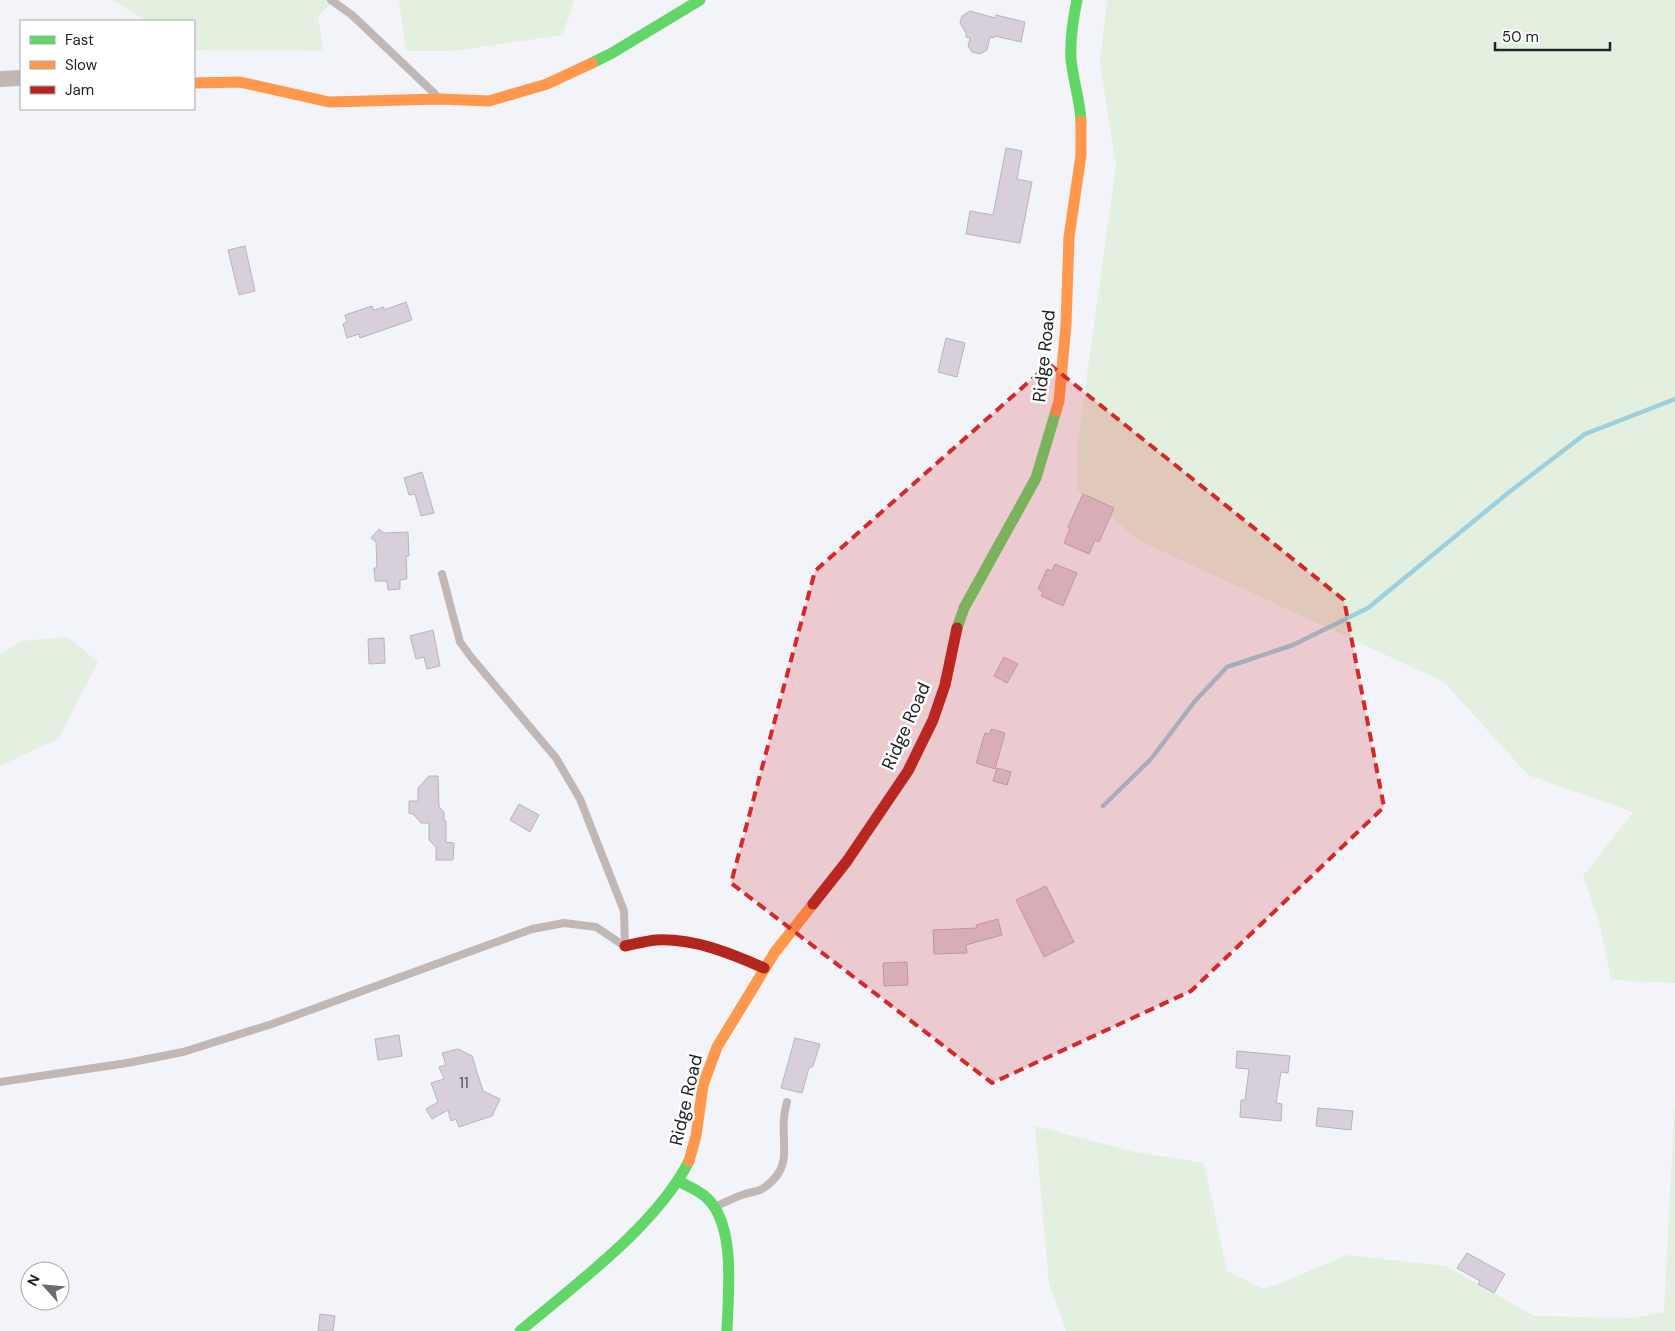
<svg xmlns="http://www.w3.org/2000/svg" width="1675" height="1331" font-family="'DM Sans',sans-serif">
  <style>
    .green { fill: #e3f0df }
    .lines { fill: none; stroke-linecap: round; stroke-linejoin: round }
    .stream { stroke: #9cd0de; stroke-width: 4.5 }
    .building { fill: #d7d0da; stroke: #b6b5b9 }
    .lane { stroke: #c0b8b7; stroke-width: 8 }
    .street { stroke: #c0b8b7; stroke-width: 16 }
    .fast { stroke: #63d668; stroke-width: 11 }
    .slow { stroke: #ff974d; stroke-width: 11 }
    .jam { stroke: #b3261e; stroke-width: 11 }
    .marked { fill: #d62828; fill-opacity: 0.2; stroke: #d62828; stroke-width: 4; stroke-dasharray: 10 6; stroke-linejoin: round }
    .labels { text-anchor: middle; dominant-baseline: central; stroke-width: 5; stroke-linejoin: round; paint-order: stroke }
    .number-label { font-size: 15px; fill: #4f4e54 }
    .street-label { font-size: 18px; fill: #222327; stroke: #fff }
  </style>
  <rect width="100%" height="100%" fill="#f2f4fa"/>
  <g class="green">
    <path d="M 113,0 L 335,0 L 318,16 L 323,51 L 194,50 L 194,21 L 146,21 Z"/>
    <path d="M 399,0 L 574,0 L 563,35 L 453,51 L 406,51 Z"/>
    <path d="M 1107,0 L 1675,0 L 1675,983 L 1611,980 L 1599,921 L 1583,876 L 1633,812 L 1528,775 L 1444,682 L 1140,541 L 1077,490 L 1078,441 L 1116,166 L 1100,63 Z"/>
    <path d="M 67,637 L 98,662 L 59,738 L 0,766 L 0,654 L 22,641 Z"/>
    <path d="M 1675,1098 L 1675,1331 L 1066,1331 L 1049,1283 L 1035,1126 L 1135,1152 L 1204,1163 L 1227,1271 L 1263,1289 L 1281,1283 L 1347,1255 L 1446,1266 L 1534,1316 L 1631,1318 L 1664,1312 Z"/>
  </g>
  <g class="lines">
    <path class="stream" d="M 1103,806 L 1151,759 L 1195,701 L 1227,667 L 1293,645 L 1368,608 L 1508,493 L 1585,434 L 1675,399"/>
  </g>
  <g class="building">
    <path d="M 970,11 L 995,18 L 996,15 L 1025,22 L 1021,42 L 995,36 L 994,38 L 990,37 L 987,50 L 980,54 L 972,52 L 968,46 L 970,38 L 966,37 L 966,33 L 960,23 L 962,16 Z"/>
    <path d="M 1006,148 L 1022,151 L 1017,179 L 1032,182 L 1020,243 L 966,234 L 970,211 L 993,215 Z"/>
    <path d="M 245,246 L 255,291 L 239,295 L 228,250 Z"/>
    <path d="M 406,302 L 412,320 L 360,338 L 359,334 L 347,338 L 343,324 L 347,322 L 345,315 L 372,306 L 374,310 L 384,307 L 384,310 Z"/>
    <path d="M 946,338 L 965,343 L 957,377 L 938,372 Z"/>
    <path d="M 422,472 L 434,513 L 421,516 L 415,494 L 409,495 L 404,478 Z"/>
    <path d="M 1083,494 L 1114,508 L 1099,542 L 1095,540 L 1089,554 L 1064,543 L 1070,528 L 1068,527 Z"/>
    <path d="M 379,529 L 384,533 L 408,532 L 409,556 L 406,556 L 407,579 L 400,580 L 400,589 L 388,590 L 387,581 L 375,581 L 374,568 L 377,568 L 376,542 L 371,538 Z"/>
    <path d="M 1055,564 L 1077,573 L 1063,606 L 1041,596 L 1043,592 L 1038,589 L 1047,569 L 1052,571 Z"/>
    <path d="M 433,630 L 440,666 L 427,669 L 424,657 L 416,659 L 410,636 Z"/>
    <path d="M 384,638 L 385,663 L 369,664 L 368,639 Z"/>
    <path d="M 1004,657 L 1018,664 L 1007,683 L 994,676 Z"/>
    <path d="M 991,729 L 1005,733 L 995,769 L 976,763 L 985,733 L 990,734 Z"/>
    <path d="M 997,768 L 1011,772 L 1007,785 L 993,781 Z"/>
    <path d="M 429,776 L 438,776 L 439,807 L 444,812 L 444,821 L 446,821 L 446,842 L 454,843 L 453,860 L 436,860 L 436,847 L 429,840 L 429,823 L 421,823 L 413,814 L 409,813 L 409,801 L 418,801 L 418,788 Z"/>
    <path d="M 519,804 L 539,815 L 530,832 L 510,820 Z"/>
    <path d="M 1046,886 L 1074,942 L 1044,957 L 1016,900 Z"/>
    <path d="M 998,919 L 1002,935 L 966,945 L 967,953 L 934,954 L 933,930 L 977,928 L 976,925 Z"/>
    <path d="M 907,962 L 908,985 L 884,986 L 883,963 Z"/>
    <path d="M 399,1035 L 402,1056 L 378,1060 L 375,1039 Z"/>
    <path d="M 795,1038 L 820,1044 L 813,1066 L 809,1068 L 802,1093 L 781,1088 Z"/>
    <path d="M 458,1049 L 472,1056 L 483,1091 L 500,1099 L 492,1116 L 459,1127 L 456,1119 L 451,1121 L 448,1110 L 432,1119 L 426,1109 L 438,1102 L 431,1083 L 444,1079 L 439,1067 L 446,1065 L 442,1053 Z"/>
    <path d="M 1237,1051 L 1290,1056 L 1288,1073 L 1281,1072 L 1276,1103 L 1282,1104 L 1281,1121 L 1240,1117 L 1241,1100 L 1245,1100 L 1249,1069 L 1236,1068 Z"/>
    <path d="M 1318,1108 L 1353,1111 L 1351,1130 L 1316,1126 Z"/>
    <path d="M 1467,1253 L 1505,1274 L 1494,1293 L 1478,1284 L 1480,1281 L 1457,1268 Z"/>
    <path d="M 320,1314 L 335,1316 L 333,1331 L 318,1331 Z"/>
  </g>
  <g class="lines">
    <g class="lane">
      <path d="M 331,0 L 352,15 L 435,94"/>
      <path d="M 442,574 L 460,642 L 471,657 L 556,758 L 580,799 L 624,911 L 625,944"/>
      <path d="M 0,1082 L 127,1063 L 183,1052 L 272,1024 L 532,929 L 564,923 L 596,927 L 623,945"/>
      <path d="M 716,1206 C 726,1202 735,1197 745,1194 C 750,1192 755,1192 760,1190 C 773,1183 783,1171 784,1156 C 785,1137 781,1122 787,1102"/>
    </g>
    <path class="street" d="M 0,79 L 21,78"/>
    <g class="fast">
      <path d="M 1077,0 C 1073,19 1070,40 1071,59 C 1073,80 1080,100 1081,121"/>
      <path d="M 592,63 L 612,53 L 700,0"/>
      <path d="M 957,628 L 964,608 L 1036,478 L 1056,411"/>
      <path d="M 678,1181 C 690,1187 705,1193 713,1205 C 735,1236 728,1294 727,1331"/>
      <path d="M 520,1331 C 575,1285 657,1225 689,1161"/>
    </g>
    <g class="slow">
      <path d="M 194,83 L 240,82 L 329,102 L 440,99 L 489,101 L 547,84 L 592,63"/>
      <path d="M 1056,411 L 1059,401 L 1066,325 L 1069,237 L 1081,155 L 1081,121"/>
      <path d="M 689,1161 L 696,1136 L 703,1085 L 717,1047 L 775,952 L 813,904"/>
    </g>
    <g class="jam">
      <path d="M 813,904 L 847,861 L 908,771 L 933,720 L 945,685 L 957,628"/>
      <path d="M 625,946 C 635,944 645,941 656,940 C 693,938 730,953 764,968"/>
    </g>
  </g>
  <path class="marked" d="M 1049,364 L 1344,600 L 1384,807 L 1191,991 L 992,1083 L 731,883 L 815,571 Z"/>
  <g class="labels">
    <g class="number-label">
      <text x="464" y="1083">11</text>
    </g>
    <g class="street-label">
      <text transform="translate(1044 356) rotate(-84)">Ridge Road</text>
      <text transform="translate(906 726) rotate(-66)">Ridge Road</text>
      <text transform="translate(686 1100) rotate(-77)">Ridge Road</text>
    </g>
  </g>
  <rect x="20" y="20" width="175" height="90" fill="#ffffff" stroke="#a7a7a9"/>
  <rect x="30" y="36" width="25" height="8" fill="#63d668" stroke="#a7a7a9"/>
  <text x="65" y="45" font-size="15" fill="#222327">Fast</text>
  <rect x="30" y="61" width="25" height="8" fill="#ff974d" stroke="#a7a7a9"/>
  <text x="65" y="70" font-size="15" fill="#222327">Slow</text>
  <rect x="30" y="86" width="25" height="8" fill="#b3261e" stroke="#a7a7a9"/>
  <text x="65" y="95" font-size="15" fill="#222327">Jam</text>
  <g transform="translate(45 1286) rotate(297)"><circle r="24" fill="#ffffff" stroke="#a7a7a9"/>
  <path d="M0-4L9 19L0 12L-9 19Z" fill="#6b6c71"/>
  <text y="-8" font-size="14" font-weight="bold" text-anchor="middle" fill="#222327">N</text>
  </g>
  <path d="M1495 42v8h115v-8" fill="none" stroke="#222327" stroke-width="2.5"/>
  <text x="1502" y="42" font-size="15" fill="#222327" stroke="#ffffff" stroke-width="4" paint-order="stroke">50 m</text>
</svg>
